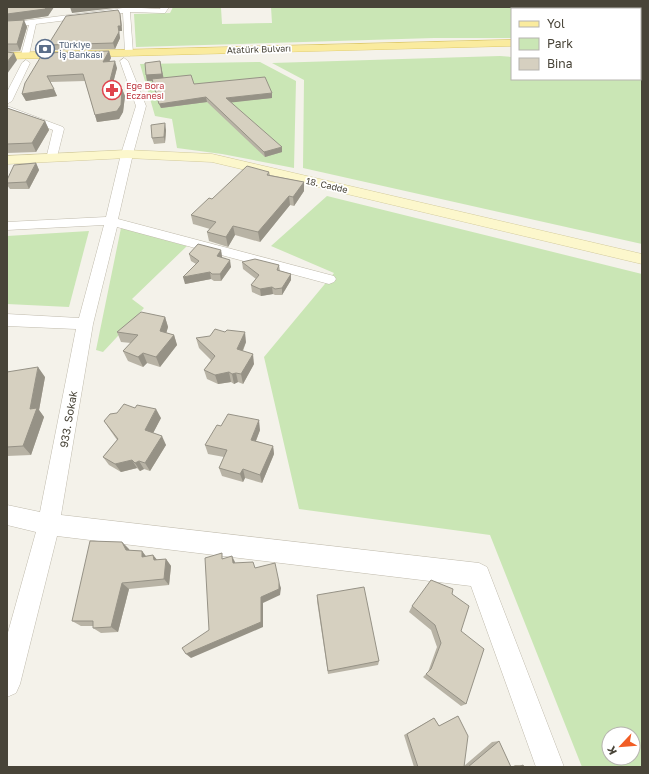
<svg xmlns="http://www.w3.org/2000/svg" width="649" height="774" font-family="'Golos Text',sans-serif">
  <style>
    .green { fill: #cae6b5; fill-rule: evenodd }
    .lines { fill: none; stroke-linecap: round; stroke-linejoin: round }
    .street-casing { stroke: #c0bbad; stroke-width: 1 }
    .secondary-casing { stroke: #d2ca9b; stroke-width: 1 }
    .primary-casing { stroke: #dfcb6d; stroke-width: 1 }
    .street { fill: #fff; fill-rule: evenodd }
    .secondary { fill: #fcf7cc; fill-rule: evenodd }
    .primary { fill: #faeb9e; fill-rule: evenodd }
    .wall { fill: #b8b3a5 }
    .shaded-wall { fill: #969286 }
    .building { fill: #d6d0c0; stroke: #969286 }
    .labels { text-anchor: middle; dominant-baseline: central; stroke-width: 3.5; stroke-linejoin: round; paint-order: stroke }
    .far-service-label { font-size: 9px; fill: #4e5e75; stroke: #fff; text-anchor: start }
    .far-street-label { font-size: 9px; fill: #484438; stroke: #fff }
    .far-health-label { font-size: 9px; fill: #be3a42; stroke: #fff; text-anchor: start }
    .street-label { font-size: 11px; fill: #484438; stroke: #fff }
  </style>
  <rect width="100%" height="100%" fill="#f4f2ea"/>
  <g class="green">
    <path d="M 173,7 L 642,7 L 642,47 L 640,46 L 640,9 L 512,9 L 512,38 L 434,38 L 136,47 L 134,14 L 170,13 ZM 271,7 L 272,23 L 222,24 L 221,8 Z"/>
    <path d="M 500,56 L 512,57 L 512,79 L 640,79 L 640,64 L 642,64 L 642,244 L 303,168 L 304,80 L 272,63 Z"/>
    <path d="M 260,62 L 296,81 L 294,168 L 222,154 L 177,148 L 172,119 L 155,116 L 140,64 Z"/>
    <path d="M 327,196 L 642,274 L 642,767 L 582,767 L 490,535 L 299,509 L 264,357 L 334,273 L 271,246 ZM 609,734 L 633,734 L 633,758 L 609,758 Z"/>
    <path d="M 121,228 L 187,246 L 132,299 L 144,308 L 103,352 L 96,350 Z"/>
    <path d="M 89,231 L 69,307 L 7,304 L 7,236 Z"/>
  </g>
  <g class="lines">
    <defs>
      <g id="street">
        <path d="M 122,7 L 160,9 L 161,7 L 169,7 L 165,13 L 162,13 L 130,12 L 133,53 L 129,56 L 125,53 L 123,13 L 36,24 L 29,55 L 25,58 L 21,55 L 29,25 L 7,27 L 7,23 L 123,8 Z"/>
        <path d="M 124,58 L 128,61 L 146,106 L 133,154 L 118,219 L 334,276 L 336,279 L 334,282 L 329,284 L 117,227 L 93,324 L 61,515 L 479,563 L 487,567 L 564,767 L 536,767 L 471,586 L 57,536 L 20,684 L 16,693 L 7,697 L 7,636 L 36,532 L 7,525 L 7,505 L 40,512 L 76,329 L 7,326 L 7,314 L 79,318 L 104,225 L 7,230 L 7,222 L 106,217 L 121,154 L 136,106 L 120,61 Z"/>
        <path d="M 26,60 L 30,63 L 12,101 L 7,104 L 7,92 L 22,63 Z"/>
        <path d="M 7,106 L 63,127 L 64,129 L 56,161 L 48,161 L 46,159 L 53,130 L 7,112 Z"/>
      </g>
      <path id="secondary" d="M 127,150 L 212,154 L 642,254 L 642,264 L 212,162 L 127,158 L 7,164 L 7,156 Z"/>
      <g id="primary">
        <path d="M 512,40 L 512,46 L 7,59 L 7,53 Z"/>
        <rect x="640" y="55" width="2" height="7"/>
      </g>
    </defs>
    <use href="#street" class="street-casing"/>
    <use href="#secondary" class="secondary-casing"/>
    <use href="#primary" class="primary-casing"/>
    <use href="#street" class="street"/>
    <use href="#secondary" class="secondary"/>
    <use href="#primary" class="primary"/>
  </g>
  <g class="wall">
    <path d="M 7,7 L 54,7 L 48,16 L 23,20 L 27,27 L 20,51 L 7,52 Z"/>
    <path d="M 121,19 L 122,31 L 119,31 L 120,38 L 115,49 L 51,50 L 48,45 Z"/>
    <path d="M 109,51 L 111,58 L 109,62 L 117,68 L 111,91 L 122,89 L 125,96 L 123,112 L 119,119 L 97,122 L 85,81 L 50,82 L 57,96 L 26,101 L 22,94 L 25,83 Z"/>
    <path d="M 160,61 L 163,78 L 194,84 L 272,93 L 272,98 L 231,102 L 282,152 L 265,157 L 207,102 L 161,108 L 153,81 L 147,81 L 146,75 Z"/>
    <path d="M 7,108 L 45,121 L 49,130 L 36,152 L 7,153 Z"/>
    <path d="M 166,130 L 165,143 L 154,144 L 152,138 Z"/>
    <path d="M 36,163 L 39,170 L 29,189 L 10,189 L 7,185 L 7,180 Z"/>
    <path d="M 269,172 L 270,175 L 304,182 L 304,191 L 294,206 L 290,205 L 260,242 L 235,235 L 228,247 L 209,241 L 207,232 L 210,229 L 193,224 L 191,215 L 212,199 Z"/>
    <path d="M 221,250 L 222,257 L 222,258 L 231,267 L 221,281 L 214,281 L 211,279 L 185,284 L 196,264 L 191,261 L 189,254 Z"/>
    <path d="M 242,262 L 279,265 L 280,271 L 291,274 L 291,280 L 282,295 L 275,295 L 273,294 L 261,296 L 252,292 L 251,285 L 256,279 L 243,269 Z"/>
    <path d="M 165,317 L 168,327 L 166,333 L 174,335 L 177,345 L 160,367 L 147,363 L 143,367 L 128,361 L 123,351 L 131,343 L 121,342 L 117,332 Z"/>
    <path d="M 196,338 L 246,342 L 243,351 L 254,364 L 243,384 L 238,382 L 234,384 L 231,382 L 218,384 L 207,379 L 204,370 L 211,360 L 199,348 Z"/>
    <path d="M 7,372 L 45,377 L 39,410 L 44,417 L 31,455 L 7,456 Z"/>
    <path d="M 161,418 L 153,433 L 166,445 L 150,471 L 144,469 L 140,471 L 137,468 L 121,472 L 109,465 L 103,457 L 117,440 L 110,430 L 104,421 Z"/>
    <path d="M 260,430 L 256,441 L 273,446 L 274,454 L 262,483 L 245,478 L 243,482 L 222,476 L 219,468 L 224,457 L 208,454 L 205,445 Z"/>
    <path d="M 122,542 L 129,550 L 142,551 L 146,556 L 153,555 L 157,560 L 166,559 L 171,566 L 169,585 L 129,589 L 118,632 L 101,633 L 93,628 L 93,626 L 81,626 L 72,621 Z"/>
    <path d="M 452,594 L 461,631 L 466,704 L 461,706 L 423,677 L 428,672 L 437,647 L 431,630 L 409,612 L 412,606 Z"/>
    <path d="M 317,595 L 379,661 L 378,665 L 328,674 L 317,601 Z"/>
    <path d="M 458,716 L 464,766 L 492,742 L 499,741 L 511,767 L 414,767 L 404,735 L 434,718 L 439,726 Z"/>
    <path d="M 515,765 L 523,765 L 524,767 L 512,767 Z"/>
  </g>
  <g class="shaded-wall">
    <path d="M 47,7 L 54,7 L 48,16 L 7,22 L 7,14 Z"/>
    <path d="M 70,7 L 115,7 L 115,8 L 72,13 Z"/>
    <path d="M 120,14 L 121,19 L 122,31 L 119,31 L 120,38 L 115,49 L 113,43 Z"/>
    <path d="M 24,20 L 27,27 L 20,51 L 17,44 Z"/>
    <path d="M 109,51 L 111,58 L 105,69 L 103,62 Z"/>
    <path d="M 14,53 L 17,60 L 7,74 L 7,62 Z"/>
    <path d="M 115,61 L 117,68 L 109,98 L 107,92 Z"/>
    <path d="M 160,61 L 164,80 L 147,81 L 146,75 Z"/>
    <path d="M 54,89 L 57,96 L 26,101 L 22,94 Z"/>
    <path d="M 122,89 L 125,96 L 123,112 L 119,119 L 97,122 L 95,115 Z"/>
    <path d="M 272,93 L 272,98 L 227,103 L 226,98 Z"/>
    <path d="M 206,97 L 207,102 L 161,108 L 159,104 Z"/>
    <path d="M 45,121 L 49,130 L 36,152 L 32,143 Z"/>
    <path d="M 165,123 L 166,130 L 165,143 L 164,137 Z"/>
    <path d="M 282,147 L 282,152 L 265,157 L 264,152 Z"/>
    <path d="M 36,163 L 39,170 L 29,189 L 26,182 Z"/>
    <path d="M 304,182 L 304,191 L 294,206 L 293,197 Z"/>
    <path d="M 289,196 L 290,205 L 260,242 L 258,232 Z"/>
    <path d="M 233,226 L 235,235 L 228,247 L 226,237 Z"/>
    <path d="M 221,250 L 222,257 L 219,263 L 217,256 Z"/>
    <path d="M 230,260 L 231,267 L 221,281 L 220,274 Z"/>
    <path d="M 210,272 L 211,279 L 185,284 L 183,277 Z"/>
    <path d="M 291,274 L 291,280 L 282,295 L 282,288 Z"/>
    <path d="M 272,287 L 273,294 L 261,296 L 260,289 Z"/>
    <path d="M 165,317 L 168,327 L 164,341 L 160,331 Z"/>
    <path d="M 245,332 L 246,342 L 239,359 L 237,349 Z"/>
    <path d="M 174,335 L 177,345 L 160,367 L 156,357 Z"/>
    <path d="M 143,353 L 147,363 L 143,367 L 138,357 Z"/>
    <path d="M 253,354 L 254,364 L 243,384 L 241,374 Z"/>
    <path d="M 38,367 L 45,377 L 39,410 L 44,417 L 31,455 L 23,446 L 30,409 Z"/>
    <path d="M 229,372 L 231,382 L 218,384 L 215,375 Z"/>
    <path d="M 236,373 L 238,382 L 234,384 L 232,374 Z"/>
    <path d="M 156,409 L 161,418 L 150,439 L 145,430 Z"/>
    <path d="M 259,420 L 260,430 L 253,448 L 251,440 Z"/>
    <path d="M 162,436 L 166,445 L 150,471 L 145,463 Z"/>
    <path d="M 273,446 L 274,454 L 262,483 L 260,475 Z"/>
    <path d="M 132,460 L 137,468 L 121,472 L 115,464 Z"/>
    <path d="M 139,461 L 144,469 L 140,471 L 135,463 Z"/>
    <path d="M 243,469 L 245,478 L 243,482 L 240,474 Z"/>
    <path d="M 122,542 L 129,549 L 133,557 L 126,550 Z"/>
    <path d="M 142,551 L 147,558 L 142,557 Z"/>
    <path d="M 153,555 L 158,561 L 154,560 Z"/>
    <path d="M 232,556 L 235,562 L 236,569 L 233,563 Z"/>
    <path d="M 166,559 L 171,566 L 169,585 L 164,579 Z"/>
    <path d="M 279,582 L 281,588 L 280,595 L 263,603 L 263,627 L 191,658 L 186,654 L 261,597 Z"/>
    <path d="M 122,583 L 129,589 L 118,632 L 111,627 Z"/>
  </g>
  <g class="building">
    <path d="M 7,7 L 47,7 L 45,9 L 7,14 Z"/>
    <path d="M 118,10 L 120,14 L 121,26 L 118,26 L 119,32 L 113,43 L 48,45 L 66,16 Z"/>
    <path d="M 24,20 L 17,44 L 7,44 L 7,21 Z"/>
    <path d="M 109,51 L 103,62 L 115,61 L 107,92 L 122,89 L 121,105 L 117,111 L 95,115 L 83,74 L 47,76 L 54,89 L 22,94 L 25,83 L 43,53 Z"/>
    <path d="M 7,52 L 14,53 L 7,62 Z"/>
    <path d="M 160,61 L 162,74 L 146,75 L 145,63 Z"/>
    <path d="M 191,75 L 194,84 L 265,77 L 272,93 L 226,98 L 282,147 L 264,152 L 206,97 L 159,104 L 152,79 Z"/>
    <path d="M 7,108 L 45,121 L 32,143 L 7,144 Z"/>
    <path d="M 165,123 L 164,137 L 152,138 L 151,125 Z"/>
    <path d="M 36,163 L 26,182 L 7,183 L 7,180 L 14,165 Z"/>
    <path d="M 247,166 L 269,172 L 267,175 L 304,182 L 293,197 L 289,196 L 258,232 L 233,226 L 226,237 L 207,232 L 216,222 L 191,215 L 209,198 L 212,199 Z"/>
    <path d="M 198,244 L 221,250 L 217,256 L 230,260 L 220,274 L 212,274 L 210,272 L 183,277 L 199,261 L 189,254 Z"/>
    <path d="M 255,259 L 279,265 L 277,270 L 291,274 L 282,288 L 275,289 L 272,287 L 260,289 L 251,285 L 259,275 L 242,262 Z"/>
    <path d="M 141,312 L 165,317 L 160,331 L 174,335 L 156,357 L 143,353 L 138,357 L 123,351 L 138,335 L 117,332 Z"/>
    <path d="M 215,329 L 225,332 L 227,330 L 245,332 L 237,349 L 253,354 L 241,374 L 236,373 L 232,374 L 229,372 L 215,375 L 204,370 L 215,356 L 196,338 L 210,336 Z"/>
    <path d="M 38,367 L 30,409 L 37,408 L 23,446 L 7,447 L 7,372 Z"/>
    <path d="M 124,404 L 135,408 L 137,405 L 156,409 L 145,430 L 162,436 L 145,463 L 139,461 L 135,463 L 132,460 L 115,464 L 103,457 L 118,439 L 104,421 L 110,414 L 117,413 Z"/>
    <path d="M 228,414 L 259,420 L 251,440 L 273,446 L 260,475 L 243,469 L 240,474 L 219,468 L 227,450 L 205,445 L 217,425 L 221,426 Z"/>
    <path d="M 90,541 L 122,542 L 126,550 L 142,551 L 142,557 L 153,555 L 154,560 L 166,559 L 164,579 L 122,583 L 111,627 L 93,628 L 93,621 L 72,621 Z"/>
    <path d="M 222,553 L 222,559 L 232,556 L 233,563 L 253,562 L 255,568 L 275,563 L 279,582 L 279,589 L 261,597 L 261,622 L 186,654 L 182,648 L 209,630 L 205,558 Z"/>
    <path d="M 431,580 L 453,589 L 452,594 L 469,606 L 461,631 L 484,649 L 466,704 L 426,674 L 431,669 L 441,643 L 435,625 L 412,606 Z"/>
    <path d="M 364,587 L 379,661 L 328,671 L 317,595 Z"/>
    <path d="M 458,716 L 468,736 L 464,767 L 418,767 L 407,734 L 434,718 L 439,726 Z"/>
    <path d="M 499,741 L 511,767 L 468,767 Z"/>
    <path d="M 523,765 L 524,767 L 519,767 Z"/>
  </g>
  <defs>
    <symbol id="bank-ring" viewBox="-11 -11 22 22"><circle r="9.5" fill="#fff" stroke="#5c6f8a" stroke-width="1.5"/><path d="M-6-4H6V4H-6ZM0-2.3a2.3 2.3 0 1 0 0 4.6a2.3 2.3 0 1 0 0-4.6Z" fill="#5c6f8a"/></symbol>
    <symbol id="pharmacy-ring" viewBox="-11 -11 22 22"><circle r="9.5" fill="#fff" stroke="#e0444e" stroke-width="1.5"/><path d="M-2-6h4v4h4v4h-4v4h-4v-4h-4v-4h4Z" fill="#e0444e"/></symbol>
  </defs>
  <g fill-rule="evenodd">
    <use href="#bank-ring" x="34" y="38" width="22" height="22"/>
    <use href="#pharmacy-ring" x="101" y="79" width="22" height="22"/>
  </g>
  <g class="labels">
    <g class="far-service-label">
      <text x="59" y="44">Türkiye<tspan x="59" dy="10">İş Bankası</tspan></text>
    </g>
    <g class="far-street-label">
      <text transform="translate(259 49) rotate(-2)">Atatürk Bulvarı</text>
      <text transform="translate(327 185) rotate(13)">18. Cadde</text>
    </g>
    <g class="far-health-label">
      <text x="126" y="85">Ege Bora<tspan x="126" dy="10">Eczanesi</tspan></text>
    </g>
    <g class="street-label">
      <text transform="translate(68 419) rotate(-80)">933. Sokak</text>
    </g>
  </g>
  <rect width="649" height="774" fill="none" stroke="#484438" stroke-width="16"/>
  <rect x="511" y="8" width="130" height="72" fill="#ffffff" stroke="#b6b4af"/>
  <rect x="519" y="21" width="20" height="6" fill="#faeb9e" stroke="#b6b4af"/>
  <text x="547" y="28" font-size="12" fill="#484438">Yol</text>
  <rect x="519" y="38" width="20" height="12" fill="#cae6b5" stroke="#b6b4af"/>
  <text x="547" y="48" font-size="12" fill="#484438">Park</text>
  <rect x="519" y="58" width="20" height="12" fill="#d6d0c0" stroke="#b6b4af"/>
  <text x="547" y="68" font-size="12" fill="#484438">Bina</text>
  <g transform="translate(621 746) rotate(244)"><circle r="19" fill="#ffffff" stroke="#b6b4af"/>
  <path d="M0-3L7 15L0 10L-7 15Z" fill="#f15d25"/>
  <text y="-6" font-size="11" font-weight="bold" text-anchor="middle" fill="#484438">K</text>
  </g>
</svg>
